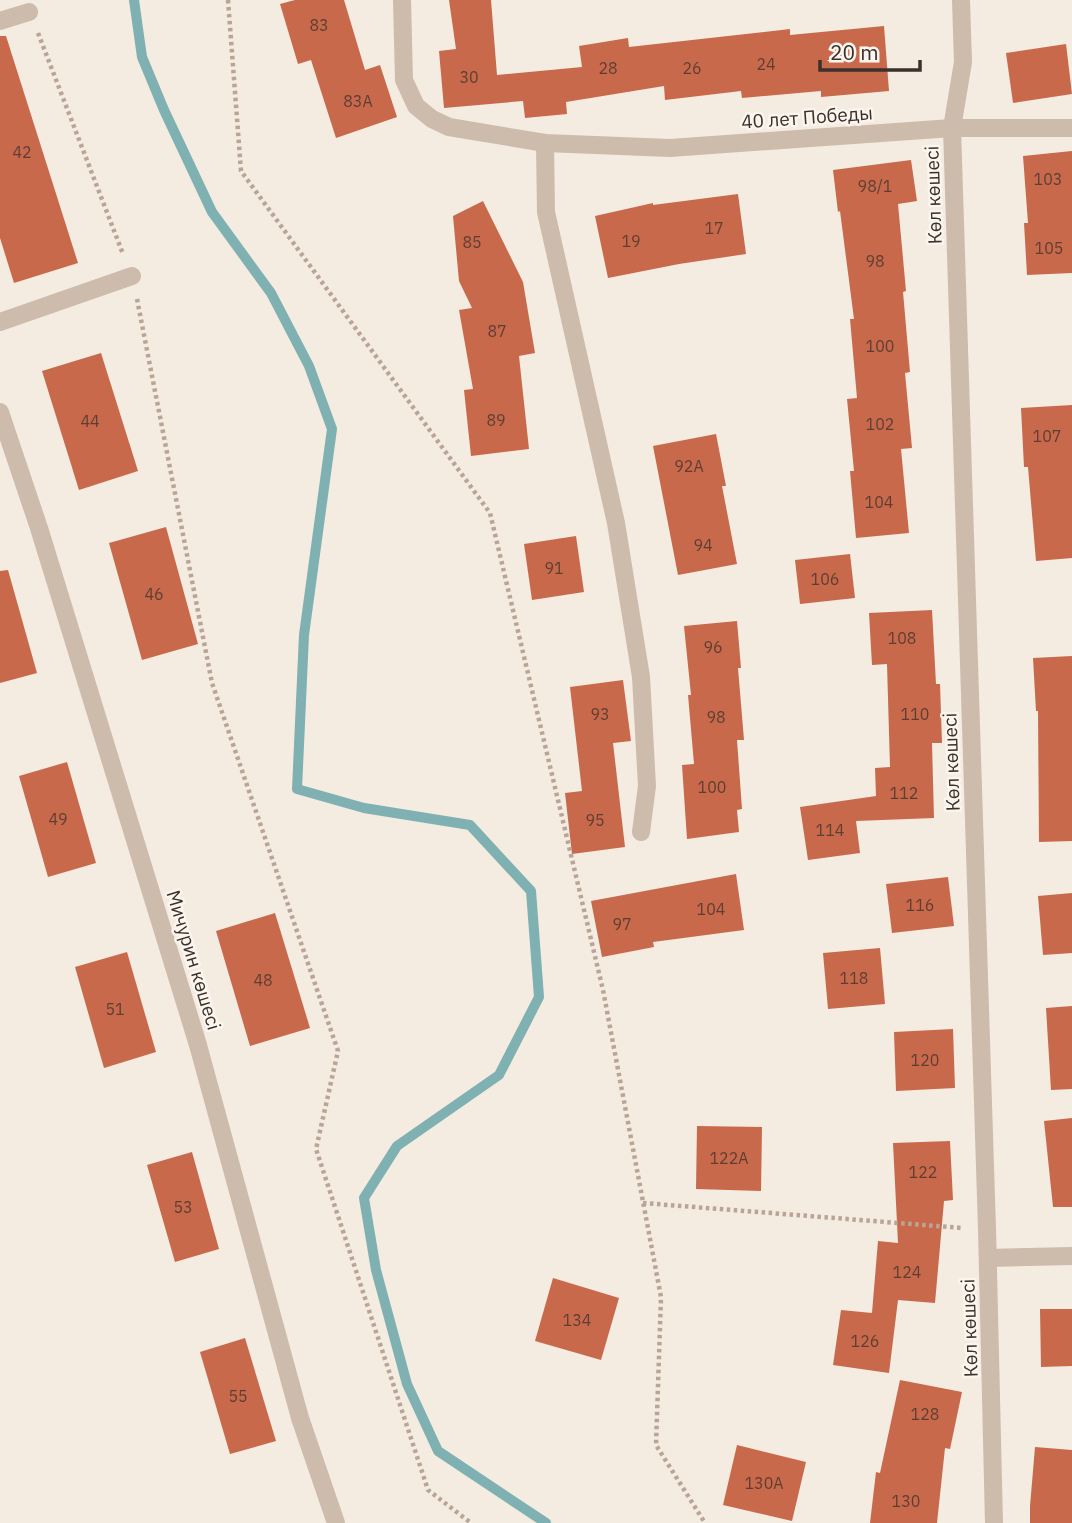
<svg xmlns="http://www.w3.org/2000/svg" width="1072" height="1523" font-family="'IBM Plex Sans',sans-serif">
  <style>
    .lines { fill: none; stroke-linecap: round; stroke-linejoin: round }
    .stream { stroke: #7fb0b2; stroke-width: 10 }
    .building { fill: #c8694b }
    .path { stroke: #b9a596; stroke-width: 4.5; stroke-dasharray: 3.5 3.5; stroke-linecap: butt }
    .lane { stroke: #cdbbac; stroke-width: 18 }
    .street { stroke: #cdbbac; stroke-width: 18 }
    .labels { text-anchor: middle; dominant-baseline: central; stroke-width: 5; stroke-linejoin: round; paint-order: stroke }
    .number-label { font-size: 16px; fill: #5e3e33 }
    .street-label { font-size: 19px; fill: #3b302b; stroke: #fbf5ee }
  </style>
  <rect width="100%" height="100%" fill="#f4ebe1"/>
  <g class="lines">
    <path class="stream" d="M 134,0 L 142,57 L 164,110 L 212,212 L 271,293 L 309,366 L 332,429 L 304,635 L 297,789 L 364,808 L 470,825 L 531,891 L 539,997 L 499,1075 L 397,1146 L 364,1198 L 376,1270 L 407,1384 L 438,1451 L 546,1523"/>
  </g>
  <g class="building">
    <path d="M 295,0 L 344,0 L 365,70 L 380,65 L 397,117 L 336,138 L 311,60 L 298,64 L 280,4 Z"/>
    <path d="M 449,0 L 491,0 L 497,75 L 582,67 L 579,46 L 628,38 L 629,47 L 790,29 L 790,35 L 884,26 L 889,91 L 821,97 L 821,91 L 742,98 L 741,91 L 665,100 L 664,86 L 566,102 L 567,114 L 525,118 L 523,101 L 444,108 L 439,51 L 456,49 Z"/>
    <path d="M 0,36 L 6,36 L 78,263 L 14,283 L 0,238 Z"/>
    <path d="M 1066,44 L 1072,94 L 1013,103 L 1006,53 Z"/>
    <path d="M 1072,151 L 1072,273 L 1027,275 L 1024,223 L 1028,223 L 1023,156 Z"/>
    <path d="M 911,160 L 917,201 L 898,204 L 906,291 L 903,292 L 910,372 L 905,373 L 912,448 L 901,449 L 909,533 L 856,538 L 850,471 L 854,471 L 847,399 L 857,398 L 850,319 L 854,319 L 840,211 L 838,212 L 833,170 Z"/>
    <path d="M 738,194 L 746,254 L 679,264 L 608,278 L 595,216 L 653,203 L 653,205 Z"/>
    <path d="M 483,201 L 523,282 L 535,353 L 519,356 L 529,449 L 471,456 L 464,390 L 473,389 L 459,310 L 472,308 L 459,281 L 453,216 Z"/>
    <path d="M 101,353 L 138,471 L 79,490 L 42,371 Z"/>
    <path d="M 1072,405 L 1072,558 L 1036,561 L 1028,467 L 1024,467 L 1021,408 Z"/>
    <path d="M 716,434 L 726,486 L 722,486 L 737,564 L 678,575 L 653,446 Z"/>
    <path d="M 166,527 L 198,644 L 142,660 L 109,543 Z"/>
    <path d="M 576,536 L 584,592 L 532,600 L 524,544 Z"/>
    <path d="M 850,554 L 855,598 L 800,604 L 795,560 Z"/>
    <path d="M 8,570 L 37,673 L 0,683 L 0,571 Z"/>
    <path d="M 932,610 L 936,684 L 940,684 L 942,743 L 932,743 L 934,818 L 856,821 L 860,853 L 808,860 L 800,807 L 876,796 L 875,768 L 890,767 L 887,664 L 872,665 L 869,613 Z"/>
    <path d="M 737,621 L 741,668 L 738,668 L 744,740 L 737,740 L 742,809 L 737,810 L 739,832 L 687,839 L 682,765 L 694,764 L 688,695 L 691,695 L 684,626 Z"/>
    <path d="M 1072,656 L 1072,841 L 1039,842 L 1038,711 L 1036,711 L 1033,658 Z"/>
    <path d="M 623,680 L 631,741 L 613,743 L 625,847 L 572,854 L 565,793 L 582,791 L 570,687 Z"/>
    <path d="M 67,762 L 96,863 L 48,877 L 19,776 Z"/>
    <path d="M 736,874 L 744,930 L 653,942 L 654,947 L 602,957 L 591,901 Z"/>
    <path d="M 948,877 L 954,926 L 892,933 L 886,884 Z"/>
    <path d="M 1072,893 L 1072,953 L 1043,955 L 1038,896 Z"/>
    <path d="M 275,913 L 310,1028 L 250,1046 L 216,931 Z"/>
    <path d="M 880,948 L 885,1004 L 828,1009 L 823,953 Z"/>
    <path d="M 127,952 L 156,1052 L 104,1068 L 75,967 Z"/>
    <path d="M 1072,1006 L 1072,1089 L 1051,1090 L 1046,1008 Z"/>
    <path d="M 953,1029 L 955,1088 L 896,1091 L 894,1032 Z"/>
    <path d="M 1072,1118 L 1072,1207 L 1053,1207 L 1044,1121 Z"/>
    <path d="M 697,1126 L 762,1127 L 761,1191 L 696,1189 Z"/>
    <path d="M 950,1141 L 953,1200 L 944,1201 L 935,1303 L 898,1300 L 889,1373 L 833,1365 L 841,1310 L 872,1313 L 878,1241 L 898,1243 L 893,1143 Z"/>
    <path d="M 192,1152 L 219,1249 L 175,1262 L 147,1165 Z"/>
    <path d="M 553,1278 L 619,1298 L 601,1360 L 535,1341 Z"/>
    <path d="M 1040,1309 L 1072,1309 L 1072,1366 L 1041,1367 Z"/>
    <path d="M 245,1338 L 276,1441 L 230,1454 L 200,1352 Z"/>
    <path d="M 900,1380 L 962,1392 L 950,1449 L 945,1448 L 937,1523 L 870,1523 L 876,1472 L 880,1473 Z"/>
    <path d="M 737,1445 L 806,1462 L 792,1521 L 723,1505 Z"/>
    <path d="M 1035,1447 L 1072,1450 L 1072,1523 L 1030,1523 L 1030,1506 Z"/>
  </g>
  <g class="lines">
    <g class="path">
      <path d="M 228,0 L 241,171 L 490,513 L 603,990 L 661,1297 L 656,1445 L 705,1523"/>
      <path d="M 38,33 L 123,254"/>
      <path d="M 137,299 L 212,683 L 338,1051 L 316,1149 L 428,1490 L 471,1523"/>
      <path d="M 643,1203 L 962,1228"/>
    </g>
    <g class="lane">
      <path d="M 0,21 L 29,12"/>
      <path d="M 0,322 L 132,276"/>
    </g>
    <g class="street">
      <path d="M 402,0 L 404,80 L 416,106 L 432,119 L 449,127 L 545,143 L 670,148 L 952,128 L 1072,128"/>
      <path d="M 961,0 L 963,62 L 952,128 L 987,1229 L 994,1523"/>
      <path d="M 545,143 L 546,212 L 616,523 L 641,677 L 647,786 L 641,832"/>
      <path d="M 0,412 L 39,528 L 198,1045 L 300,1418 L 336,1523"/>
      <path d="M 988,1258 L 1072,1256"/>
    </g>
  </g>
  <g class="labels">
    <g class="number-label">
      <text x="319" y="25">83</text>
      <text x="766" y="64">24</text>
      <text x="608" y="68">28</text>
      <text x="692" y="68">26</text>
      <text x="469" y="77">30</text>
      <text x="358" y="101">83А</text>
      <text x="22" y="152">42</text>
      <text x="1048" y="179">103</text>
      <text x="875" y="186">98/1</text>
      <text x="714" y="228">17</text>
      <text x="631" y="241">19</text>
      <text x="472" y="242">85</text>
      <text x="1049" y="248">105</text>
      <text x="875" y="261">98</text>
      <text x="497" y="331">87</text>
      <text x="880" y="346">100</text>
      <text x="496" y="420">89</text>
      <text x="90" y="421">44</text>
      <text x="880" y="424">102</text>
      <text x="1047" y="436">107</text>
      <text x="689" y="466">92А</text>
      <text x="879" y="502">104</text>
      <text x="703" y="545">94</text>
      <text x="554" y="568">91</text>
      <text x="825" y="579">106</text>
      <text x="154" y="594">46</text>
      <text x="902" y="638">108</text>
      <text x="713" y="647">96</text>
      <text x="600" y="714">93</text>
      <text x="915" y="714">110</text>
      <text x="716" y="717">98</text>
      <text x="712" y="787">100</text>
      <text x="904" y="793">112</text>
      <text x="58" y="819">49</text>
      <text x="595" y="820">95</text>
      <text x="830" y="830">114</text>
      <text x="920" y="905">116</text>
      <text x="711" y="909">104</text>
      <text x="622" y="924">97</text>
      <text x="854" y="978">118</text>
      <text x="263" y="980">48</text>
      <text x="115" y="1009">51</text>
      <text x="925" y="1060">120</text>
      <text x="729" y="1158">122А</text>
      <text x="923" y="1172">122</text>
      <text x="183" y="1207">53</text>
      <text x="907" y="1272">124</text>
      <text x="577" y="1320">134</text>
      <text x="865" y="1341">126</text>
      <text x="238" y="1396">55</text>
      <text x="925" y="1414">128</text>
      <text x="764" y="1483">130А</text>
      <text x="906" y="1501">130</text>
    </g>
    <g class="street-label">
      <text transform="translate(807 117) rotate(-4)">40 лет Победы</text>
      <text transform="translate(933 195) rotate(-92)">Көл көшесі</text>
      <text transform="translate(951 762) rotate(-92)">Көл көшесі</text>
      <text transform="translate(194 960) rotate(73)">Мичурин көшесі</text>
      <text transform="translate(969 1328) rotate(-92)">Көл көшесі</text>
    </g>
  </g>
  <path d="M820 60v10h100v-10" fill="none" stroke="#3b302b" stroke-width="3.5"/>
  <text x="830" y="60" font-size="21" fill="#3b302b" stroke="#fbf5ee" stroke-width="5" paint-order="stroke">20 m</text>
</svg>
